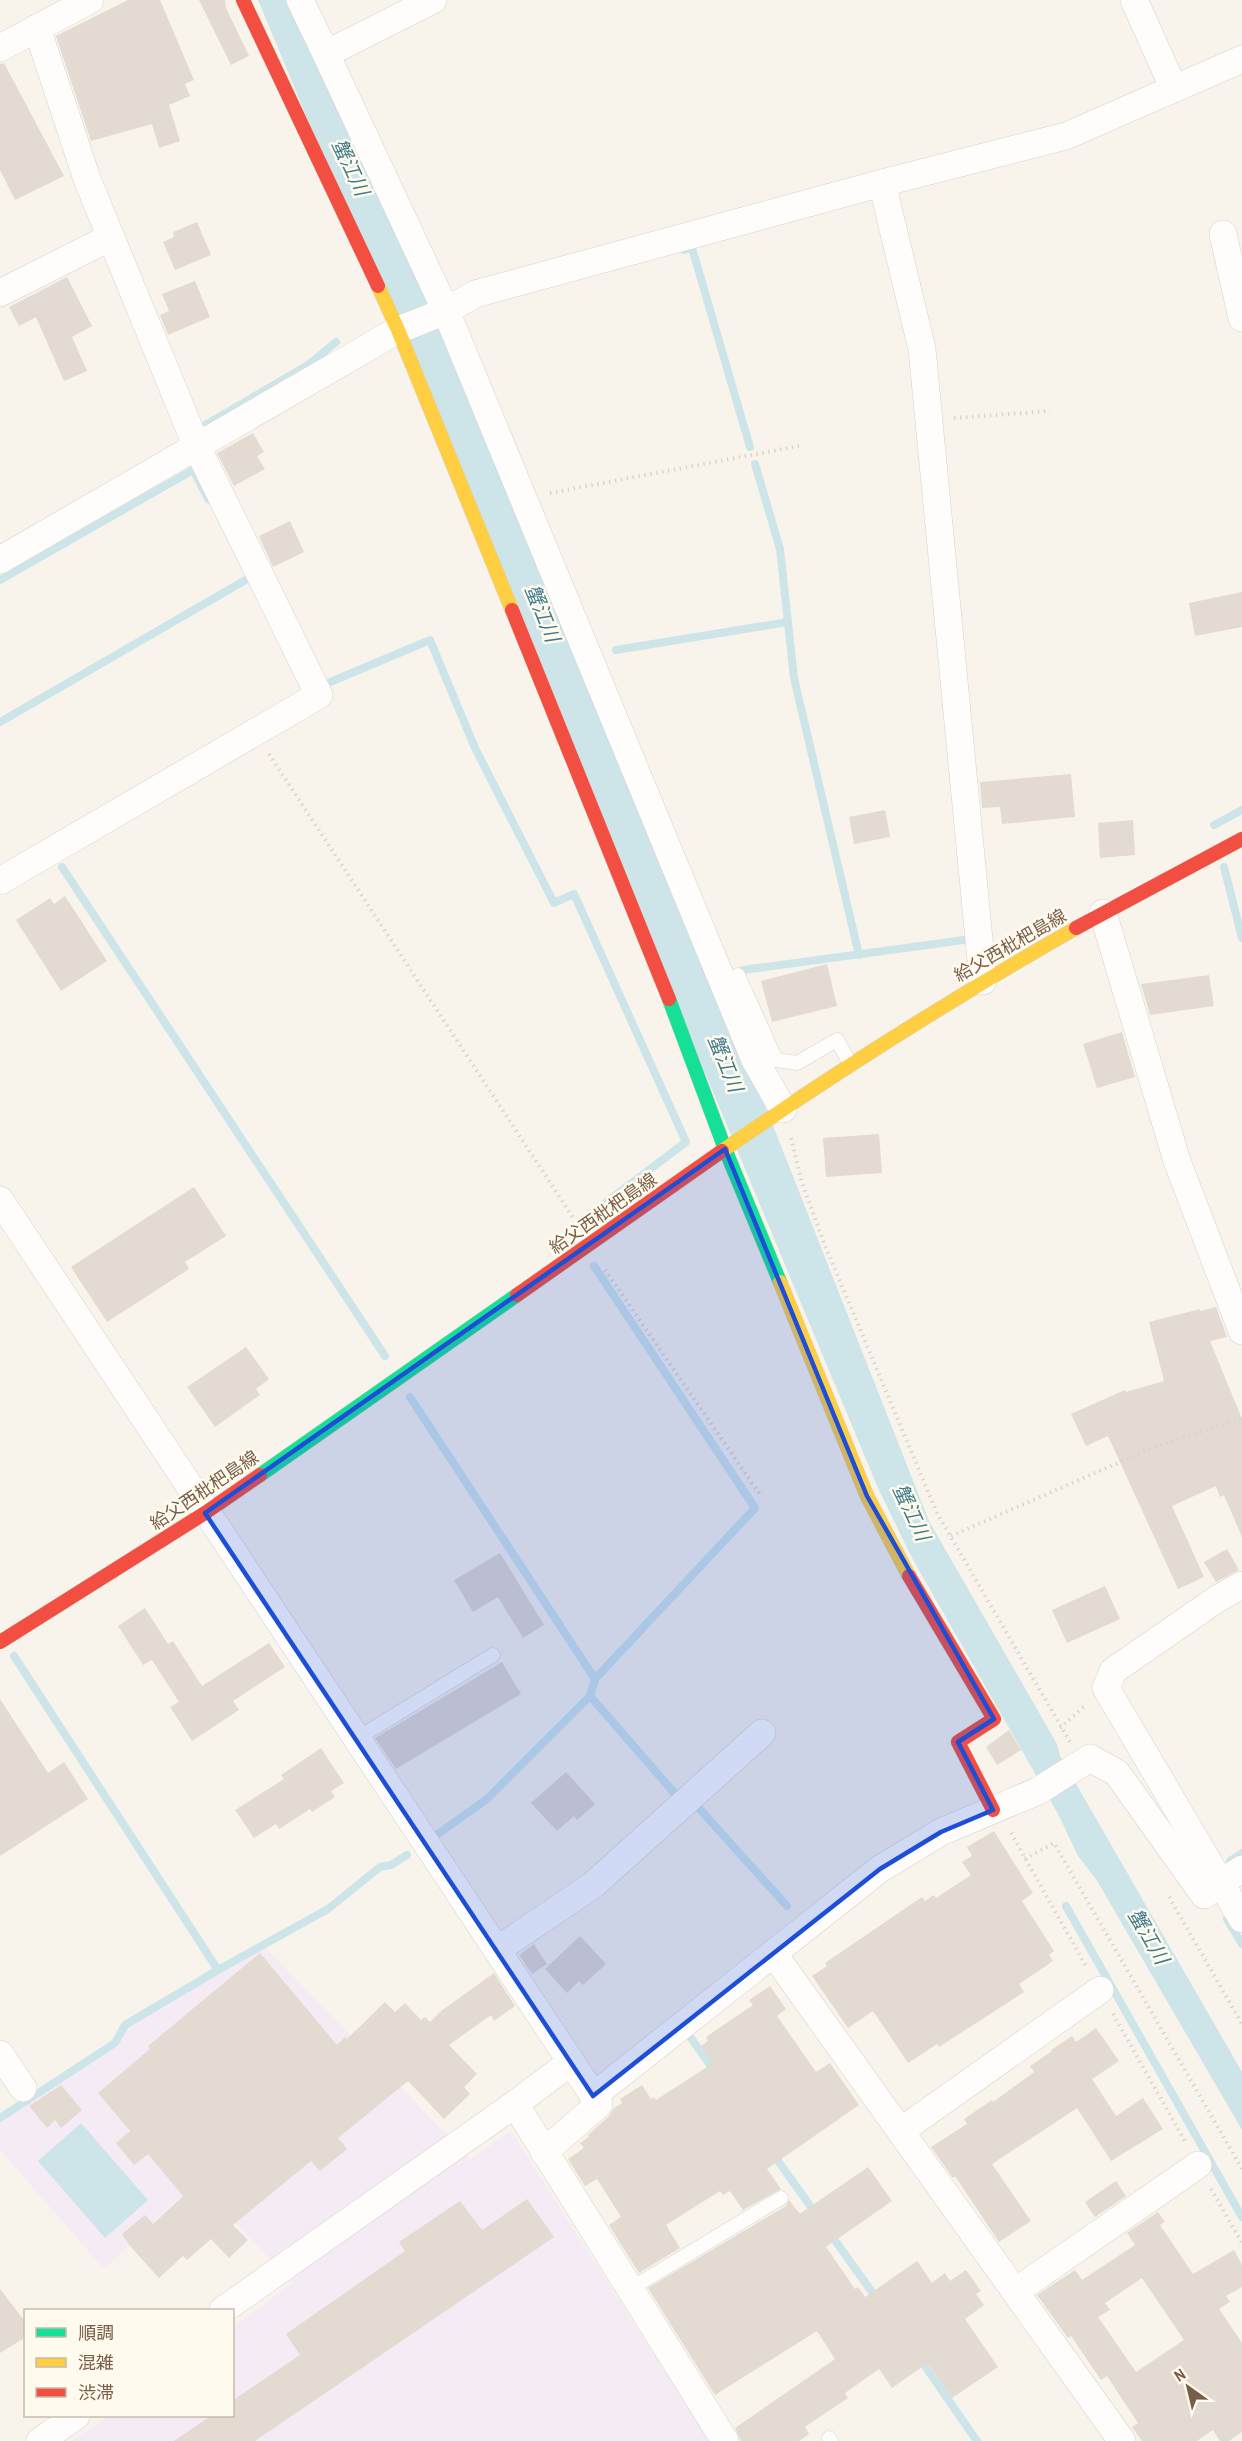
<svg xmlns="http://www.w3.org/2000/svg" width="1242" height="2441" font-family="'Archivo Narrow','Noto Sans JP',sans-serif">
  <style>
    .education { fill: #f5ebf4 }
    .water { fill: #cde5e9 }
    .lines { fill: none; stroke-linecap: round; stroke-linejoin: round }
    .stream { stroke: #cde5e9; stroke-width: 8 }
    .building { fill: #e3dad1; fill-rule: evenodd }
    .lane-casing { stroke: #d7d1ca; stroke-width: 15 }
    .street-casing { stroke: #d7d1ca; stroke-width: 28 }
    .fast-casing { stroke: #d8d1c8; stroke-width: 15 }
    .slow-casing { stroke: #d8d1c8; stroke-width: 15 }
    .jam-casing { stroke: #d8d1c8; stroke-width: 15 }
    .path { stroke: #dbd4ce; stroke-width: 4; stroke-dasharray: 1.5 4.5; stroke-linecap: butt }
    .lane { stroke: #fefdfc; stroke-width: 14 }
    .street { stroke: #fefdfc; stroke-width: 27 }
    .fast { stroke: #16e098; stroke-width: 14 }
    .slow { stroke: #ffcf43; stroke-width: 14 }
    .jam { stroke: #f24e42; stroke-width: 14 }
    .marked { fill: #1d4ed8; fill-opacity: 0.2; stroke: #1d4ed8; stroke-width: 4.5; stroke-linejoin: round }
    .labels { text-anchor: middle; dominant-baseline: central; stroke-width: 5; stroke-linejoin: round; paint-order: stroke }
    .street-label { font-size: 18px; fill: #785d4a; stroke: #fffaee }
    .water-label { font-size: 20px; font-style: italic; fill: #427b8c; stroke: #fffaee }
  </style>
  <rect width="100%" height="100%" fill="#f8f4ec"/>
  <path class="education" d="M 265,1947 L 470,2159 L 511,2131 L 709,2441 L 72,2441 L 108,2416 L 232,2416 L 233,2327 L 293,2283 L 196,2182 L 104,2269 L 0,2150 L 0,2122 L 117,2045 L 128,2027 Z"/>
  <g class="water">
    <path d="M 258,0 L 291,0 L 434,303 L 678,903 L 772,1123 L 929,1521 L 1057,1744 L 1060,1756 L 1242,2072 L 1242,2130 L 1096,1879 L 1078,1856 L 1058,1814 L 912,1558 L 878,1488 Z"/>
    <path d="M 81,2123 L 148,2200 L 105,2238 L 38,2161 Z"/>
  </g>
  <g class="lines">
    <g class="stream">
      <path d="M 684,250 L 692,248 L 750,447"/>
      <path d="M 204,426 L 308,365 L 336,342"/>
      <path d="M 755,464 L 780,549 L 794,678 L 859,955"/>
      <path d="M 0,580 L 193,470 L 208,499"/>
      <path d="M 616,650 L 788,622"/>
      <path d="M 328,683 L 430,640 L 475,748 L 554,903 L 574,894 L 686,1142 L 588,1216"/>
      <path d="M 0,722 L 249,578"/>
      <path d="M 1214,825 L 1242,810"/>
      <path d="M 62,867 L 385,1356"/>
      <path d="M 1224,867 L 1242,938"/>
      <path d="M 743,970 L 964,940"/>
      <path d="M 594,1266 L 755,1508 L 595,1679"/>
      <path d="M 410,1397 L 595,1679 L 590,1696 L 677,1796"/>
      <path d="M 14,1656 L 218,1970"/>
      <path d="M 696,1805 L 787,1906"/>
      <path d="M 435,1836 L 487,1799 L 590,1696"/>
      <path d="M 1230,1861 L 1242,1853"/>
      <path d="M 1066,1906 L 1242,2217"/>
      <path d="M 1227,1919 L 1242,1944"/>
      <path d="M 691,2038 L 715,2072"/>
      <path d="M 0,2118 L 115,2043 L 125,2025 L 218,1970 L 328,1909 L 380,1867 L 391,1865 L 407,1855"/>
      <path d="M 773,2154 L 816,2214"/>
      <path d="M 829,2232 L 877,2299"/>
      <path d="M 918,2356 L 977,2441"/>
    </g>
  </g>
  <g class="building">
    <path d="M 128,0 L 160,0 L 194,80 L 185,84 L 190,96 L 169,105 L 180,141 L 159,148 L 152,124 L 91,141 L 56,36 Z"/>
    <path d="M 199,0 L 225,0 L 226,8 L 249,56 L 231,65 Z"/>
    <path d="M 4,63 L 64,176 L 15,200 L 0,170 L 0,64 Z"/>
    <path d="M 197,222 L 211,255 L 175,270 L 163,242 L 174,237 L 173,232 Z"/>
    <path d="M 67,277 L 92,326 L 72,337 L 87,371 L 64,381 L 36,317 L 19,326 L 9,307 Z"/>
    <path d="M 195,281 L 210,317 L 168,335 L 160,315 L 169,311 L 162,294 Z"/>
    <path d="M 253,433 L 264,452 L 257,456 L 265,469 L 234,486 L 217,453 Z"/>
    <path d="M 290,521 L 304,552 L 273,567 L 259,536 Z"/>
    <path d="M 1242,592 L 1242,627 L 1195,636 L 1189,603 Z"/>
    <path d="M 1071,774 L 1075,817 L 1002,824 L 1000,807 L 982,808 L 980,782 Z"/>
    <path d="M 885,810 L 890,837 L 854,844 L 849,817 Z"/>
    <path d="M 1133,820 L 1135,855 L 1100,858 L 1098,823 Z"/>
    <path d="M 65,896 L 107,961 L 61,991 L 16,920 L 50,898 L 54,904 Z"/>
    <path d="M 827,964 L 837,1006 L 772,1022 L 761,981 Z"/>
    <path d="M 1209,975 L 1214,1006 L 1150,1015 L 1141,984 Z"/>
    <path d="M 1122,1032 L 1135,1077 L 1097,1088 L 1083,1044 Z"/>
    <path d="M 879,1134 L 882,1173 L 826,1177 L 823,1138 Z"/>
    <path d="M 194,1187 L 226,1236 L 185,1262 L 189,1269 L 107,1322 L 71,1267 Z"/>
    <path d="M 1216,1307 L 1227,1337 L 1210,1341 L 1242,1419 L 1242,1537 L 1224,1495 L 1220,1497 L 1216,1486 L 1172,1506 L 1204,1577 L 1178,1589 L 1108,1436 L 1086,1446 L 1071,1414 L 1125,1390 L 1126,1392 L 1164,1381 L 1149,1322 L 1200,1309 L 1200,1311 Z"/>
    <path d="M 246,1347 L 269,1379 L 256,1389 L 260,1395 L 215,1427 L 187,1387 Z"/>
    <path d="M 1227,1549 L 1239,1570 L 1216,1582 L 1204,1562 Z"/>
    <path d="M 500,1553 L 544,1625 L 523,1638 L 498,1597 L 473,1612 L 454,1580 Z"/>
    <path d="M 1105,1586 L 1120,1619 L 1067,1643 L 1052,1610 Z"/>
    <path d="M 145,1608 L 168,1644 L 173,1641 L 202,1686 L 269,1643 L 285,1667 L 233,1701 L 239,1710 L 192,1741 L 170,1707 L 179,1702 L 152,1660 L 143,1665 L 118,1626 Z"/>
    <path d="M 502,1662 L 521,1694 L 396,1769 L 375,1738 Z"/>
    <path d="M 0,1699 L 48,1773 L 64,1762 L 88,1799 L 0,1856 Z"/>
    <path d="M 1009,1730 L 1021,1750 L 997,1765 L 986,1747 Z"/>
    <path d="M 321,1748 L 344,1783 L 331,1791 L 335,1797 L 312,1812 L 310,1809 L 279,1829 L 276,1824 L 254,1838 L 235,1810 L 284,1779 L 281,1775 Z"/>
    <path d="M 566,1772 L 595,1804 L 577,1820 L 574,1816 L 557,1831 L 531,1803 Z"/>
    <path d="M 994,1831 L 1033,1893 L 1022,1901 L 1054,1951 L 1049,1955 L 1053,1961 L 1019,1984 L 1024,1992 L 939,2047 L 937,2044 L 908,2063 L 873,2011 L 848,2028 L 812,1976 L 827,1966 L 825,1963 L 922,1897 L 925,1901 L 934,1895 L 936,1898 L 971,1875 L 962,1862 L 972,1856 L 967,1847 Z"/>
    <path d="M 580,1936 L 606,1964 L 583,1985 L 579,1981 L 567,1993 L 545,1969 Z"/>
    <path d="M 534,1944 L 547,1964 L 532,1974 L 519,1955 Z"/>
    <path d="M 260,1953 L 337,2045 L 345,2037 L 347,2039 L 385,2002 L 395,2012 L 405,2003 L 421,2020 L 425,2017 L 430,2022 L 441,2011 L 494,1973 L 515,2006 L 494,2021 L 491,2015 L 449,2045 L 477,2074 L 464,2087 L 470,2094 L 444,2119 L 408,2081 L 338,2138 L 347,2149 L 320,2171 L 311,2161 L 233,2225 L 248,2240 L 229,2258 L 211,2239 L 187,2260 L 183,2256 L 159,2278 L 130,2246 L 122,2234 L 145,2215 L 153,2224 L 183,2196 L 148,2154 L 134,2165 L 116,2143 L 130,2131 L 98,2093 L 150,2049 L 148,2046 Z"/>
    <path d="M 770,1986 L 786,2009 L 777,2016 L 816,2072 L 830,2063 L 859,2105 L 767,2169 L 781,2189 L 743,2210 L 730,2191 L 723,2195 L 720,2191 L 666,2225 L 680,2248 L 639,2273 L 609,2225 L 621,2217 L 597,2179 L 585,2186 L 568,2159 L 584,2148 L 580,2143 L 589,2137 L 588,2135 L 609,2116 L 614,2108 L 622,2103 L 620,2099 L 642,2085 L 651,2099 L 654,2097 L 656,2100 L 713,2063 L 701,2046 L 708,2041 L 706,2037 L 753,2005 L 749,2000 Z"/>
    <path d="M 1096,2028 L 1119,2061 L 1092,2079 L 1116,2116 L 1143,2098 L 1163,2129 L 1111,2161 L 1077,2108 L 992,2164 L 1031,2221 L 999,2242 L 955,2176 L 953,2178 L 931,2147 L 967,2124 L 964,2119 L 992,2100 L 993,2102 L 1034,2072 L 1030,2066 L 1052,2051 L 1051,2050 L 1072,2036 L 1076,2042 Z"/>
    <path d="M 61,2085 L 82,2110 L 61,2128 L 55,2120 L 47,2128 L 29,2106 Z"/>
    <path d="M 868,2167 L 892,2201 L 826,2247 L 855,2289 L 858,2287 L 865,2297 L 917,2261 L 932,2283 L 945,2273 L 950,2281 L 966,2270 L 981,2291 L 976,2294 L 984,2305 L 965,2319 L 998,2367 L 952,2398 L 928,2363 L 892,2388 L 879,2369 L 845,2393 L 848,2398 L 805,2427 L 809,2434 L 799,2441 L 741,2441 L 735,2428 L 835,2359 L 817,2331 L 715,2395 L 648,2288 L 786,2206 L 789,2200 L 799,2213 L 801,2213 Z"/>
    <path d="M 1116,2181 L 1126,2196 L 1095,2217 L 1085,2202 Z"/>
    <path d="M 527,2199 L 554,2237 L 255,2441 L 174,2441 L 212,2415 L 232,2415 L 232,2401 L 300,2355 L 286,2334 L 405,2251 L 399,2242 L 460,2201 L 482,2230 Z"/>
    <path d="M 1158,2212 L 1165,2222 L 1160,2225 L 1193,2274 L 1234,2250 L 1242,2265 L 1242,2287 L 1226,2296 L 1230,2302 L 1219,2309 L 1242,2343 L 1242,2432 L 1229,2441 L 1220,2441 L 1213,2430 L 1197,2441 L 1142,2441 L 1132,2427 L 1138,2423 L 1107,2376 L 1101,2380 L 1071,2336 L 1068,2338 L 1037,2295 L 1075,2270 L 1082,2280 L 1135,2245 L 1127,2233 ZM 1142,2278 L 1184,2340 L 1136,2372 L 1098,2317 L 1110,2310 L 1105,2303 Z"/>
    <path d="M 0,2289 L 26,2323 L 26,2337 L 0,2353 Z"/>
  </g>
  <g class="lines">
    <defs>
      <g id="lane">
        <path d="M 738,975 L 776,1060 L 797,1063 L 837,1040 L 851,1065"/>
        <path d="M 356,1739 L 493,1655"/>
        <path d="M 630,2289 L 781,2198"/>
        <path d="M 829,2438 L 831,2441"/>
      </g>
      <g id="street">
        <path d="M 300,0 L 326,54 L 433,0"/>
        <path d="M 1134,0 L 1174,89"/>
        <path d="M 0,48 L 90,0"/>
        <path d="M 326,54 L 446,311 L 755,1060 L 783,1109"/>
        <path d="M 882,183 L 922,349 L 983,981"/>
        <path d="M 1223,234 L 1242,318"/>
        <path d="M 0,293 L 111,237"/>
        <path d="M 0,560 L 398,330 L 446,311 L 475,294 L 882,183 L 1066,136 L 1242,59"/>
        <path d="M 0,881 L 319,695 L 197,447 L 87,179 L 37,28"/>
        <path d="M 1103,913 L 1177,1161 L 1242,1331"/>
        <path d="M 0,1200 L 599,2104 L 544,2152"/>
        <path d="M 1242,1585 L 1217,1599 L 1113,1671 L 1106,1688 L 1242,1919"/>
        <path d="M 497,1950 L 593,1885 L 762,1733"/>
        <path d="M 773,1953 L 1122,2441"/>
        <path d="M 0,2054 L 23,2088"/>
        <path d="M 593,2096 L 880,1869 L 941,1832 L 1038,1791 L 1090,1758 L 1117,1773 L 1204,1895 L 1242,1869"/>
        <path d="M 515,2104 L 725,2441"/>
        <path d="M 902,2130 L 1100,1990"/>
        <path d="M 1016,2291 L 1198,2165"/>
        <path d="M 223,2310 L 515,2104 L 571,2062"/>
        <path d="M 40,2441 L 76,2416"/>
      </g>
      <g id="fast">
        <path d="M 669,999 L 725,1149 L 780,1282"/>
        <path d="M 260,1475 L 517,1295"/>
      </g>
      <g id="slow">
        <path d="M 378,286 L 398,330 L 512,610"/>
        <path d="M 722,1151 C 836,1072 955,997 1076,928"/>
        <path d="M 780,1282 L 867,1496 L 909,1576"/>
      </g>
      <g id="jam">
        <path d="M 243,0 L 378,286"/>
        <path d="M 512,610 L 669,999"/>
        <path d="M 1076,928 L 1242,839"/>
        <path d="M 517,1295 L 722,1151"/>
        <path d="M 909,1576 L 994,1719 L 958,1742 L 993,1810"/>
        <path d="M 0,1642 L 205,1513 L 260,1475"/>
      </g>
    </defs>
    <use href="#lane" class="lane-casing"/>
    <use href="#street" class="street-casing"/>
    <use href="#fast" class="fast-casing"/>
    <use href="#slow" class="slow-casing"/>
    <use href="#jam" class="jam-casing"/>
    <g class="path">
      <path d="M 954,418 L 1050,411"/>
      <path d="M 550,493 L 799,446"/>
      <path d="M 269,754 L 574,1219"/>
      <path d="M 791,1138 L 802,1183 L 824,1243 L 937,1513 L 1070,1742"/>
      <path d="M 605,1270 L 761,1496"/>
      <path d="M 951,1536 L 1152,1448 L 1242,1418"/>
      <path d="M 1060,1728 L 1087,1704"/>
      <path d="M 1011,1833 L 1087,1968"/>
      <path d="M 1025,1859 L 1054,1843 L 1242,2169"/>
      <path d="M 1169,1897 L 1242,2024"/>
      <path d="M 1113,2014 L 1186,2143"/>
      <path d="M 1211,2189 L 1242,2243"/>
    </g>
    <use href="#lane" class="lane"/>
    <use href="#street" class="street"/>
    <use href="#fast" class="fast"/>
    <use href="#slow" class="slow"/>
    <use href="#jam" class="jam"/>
  </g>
  <path class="marked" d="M 725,1149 L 867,1496 L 994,1719 L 958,1742 L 993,1810 L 941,1832 L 880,1869 L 593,2096 L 205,1513 Z"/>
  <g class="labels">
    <g class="street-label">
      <text transform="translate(1010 945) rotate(-30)">給父西枇杷島線</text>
      <text transform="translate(603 1213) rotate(-35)">給父西枇杷島線</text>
      <text transform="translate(204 1490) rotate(-34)">給父西枇杷島線</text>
    </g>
    <g class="water-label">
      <text transform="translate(351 167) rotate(65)">蟹江川</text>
      <text transform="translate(543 613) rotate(68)">蟹江川</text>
      <text transform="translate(726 1063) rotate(68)">蟹江川</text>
      <text transform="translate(912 1512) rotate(65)">蟹江川</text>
      <text transform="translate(1149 1936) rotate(60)">蟹江川</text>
    </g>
  </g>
  <rect x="24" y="2309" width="210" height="108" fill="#fffaee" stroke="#c9bbac" stroke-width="1.5"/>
  <rect x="36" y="2328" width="30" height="9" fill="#16e098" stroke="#c9bbac" stroke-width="1.5"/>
  <text x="78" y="2339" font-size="18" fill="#785d4a">順調</text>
  <rect x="36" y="2358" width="30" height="9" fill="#ffcf43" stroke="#c9bbac" stroke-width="1.5"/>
  <text x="78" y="2369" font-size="18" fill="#785d4a">混雑</text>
  <rect x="36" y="2388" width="30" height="9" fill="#f24e42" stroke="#c9bbac" stroke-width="1.5"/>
  <text x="78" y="2399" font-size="18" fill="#785d4a">渋滞</text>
  <g transform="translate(1188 2387) rotate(326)" stroke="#fffaee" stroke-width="4.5" paint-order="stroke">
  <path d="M0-4.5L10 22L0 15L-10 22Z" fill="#785d4a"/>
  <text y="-9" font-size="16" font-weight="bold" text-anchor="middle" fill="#785d4a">N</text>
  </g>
</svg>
